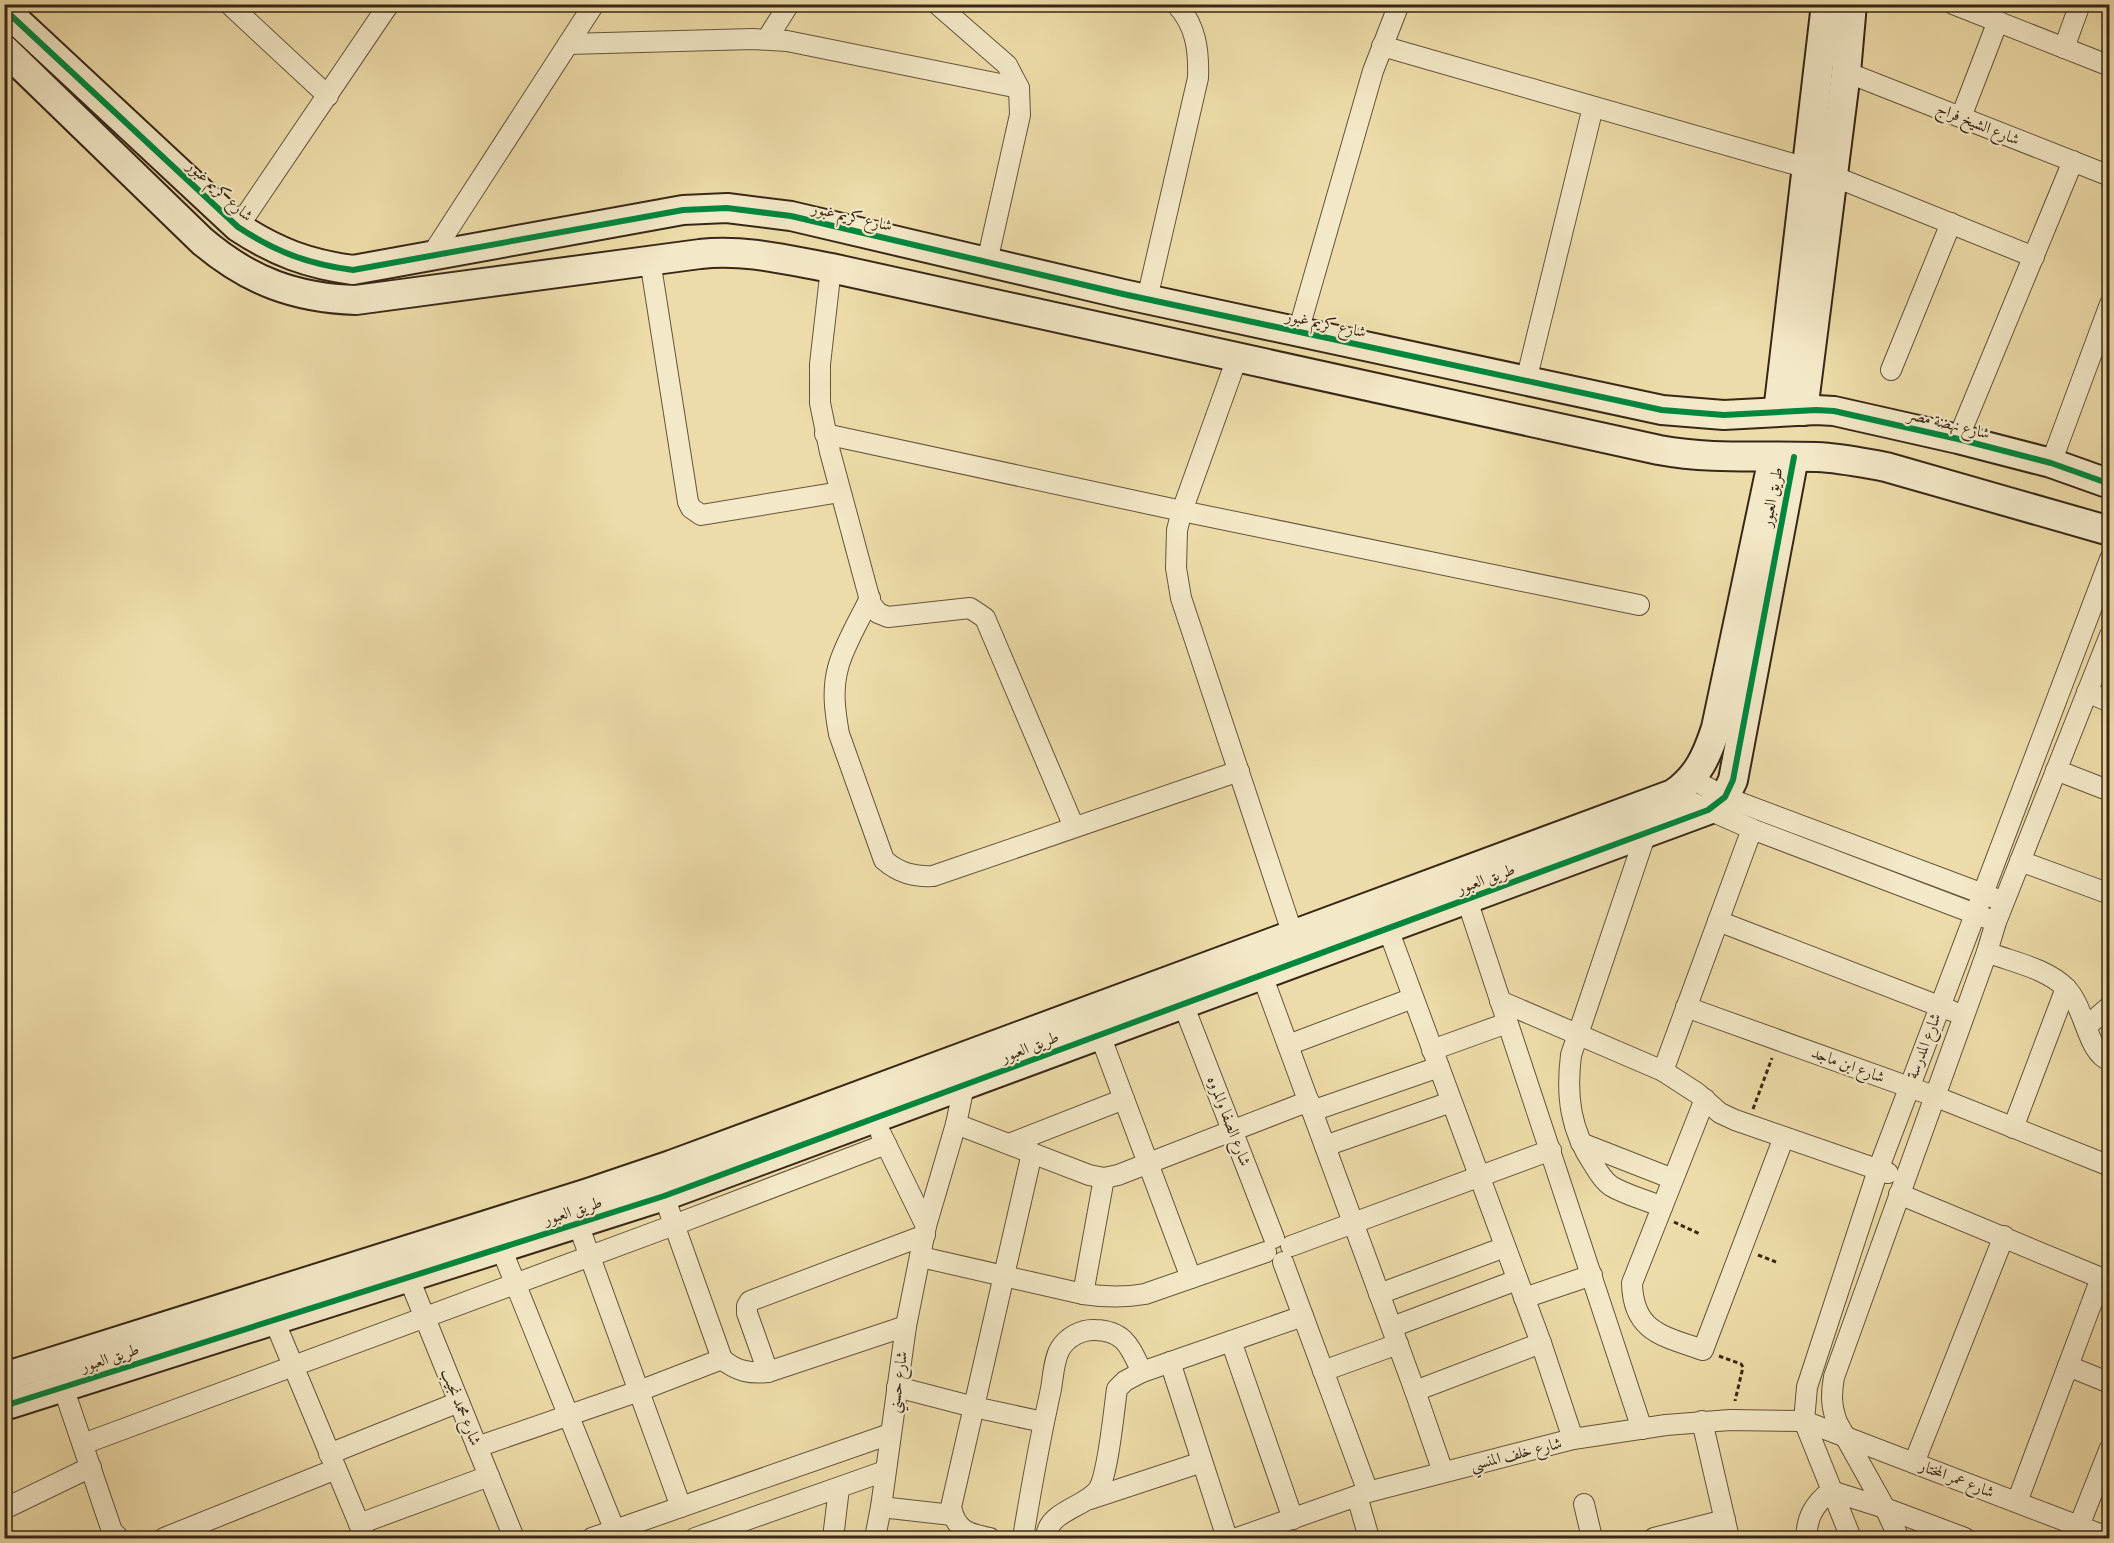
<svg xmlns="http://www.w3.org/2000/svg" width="2114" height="1543" font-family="Alegreya,Amiri,serif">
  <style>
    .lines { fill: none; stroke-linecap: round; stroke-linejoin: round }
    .street-casing { stroke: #65543c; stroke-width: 22 }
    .secondary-casing { stroke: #382717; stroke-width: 32 }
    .path { stroke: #382717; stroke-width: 3; stroke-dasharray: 4.5 3; stroke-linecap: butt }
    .street { stroke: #f3e8c7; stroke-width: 20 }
    .secondary { stroke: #f3e8c7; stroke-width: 28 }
    .cycleway-casing { stroke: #f3e8c7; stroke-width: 10 }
    .cycleway { stroke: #00873e; stroke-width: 6 }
    .labels { text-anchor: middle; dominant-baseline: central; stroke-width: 4.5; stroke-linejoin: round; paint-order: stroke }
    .street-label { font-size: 16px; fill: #382717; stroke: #f3e8c7 }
  </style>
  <rect width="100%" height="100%" fill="#eddca9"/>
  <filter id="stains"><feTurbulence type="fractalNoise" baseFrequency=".00333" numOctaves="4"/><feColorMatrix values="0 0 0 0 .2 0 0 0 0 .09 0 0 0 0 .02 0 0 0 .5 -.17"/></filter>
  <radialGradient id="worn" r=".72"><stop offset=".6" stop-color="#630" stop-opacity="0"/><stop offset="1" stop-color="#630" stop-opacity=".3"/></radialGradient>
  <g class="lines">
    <defs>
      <g id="street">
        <path d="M 229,4 L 328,96"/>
        <path d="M 937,4 L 1007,65 L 1019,88 L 1020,115 L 987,262"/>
        <path d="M 1953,4 L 2110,66"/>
        <path d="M 767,39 L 789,4"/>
        <path d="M 568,44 L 753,39 L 787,41 L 1019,88"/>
        <path d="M 1382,46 L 1807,168"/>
        <path d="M 2064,48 L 2080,4"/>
        <path d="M 1846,72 L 2110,176"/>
        <path d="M 1961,117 L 1998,21"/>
        <path d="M 1833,176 L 2034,257"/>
        <path d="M 238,227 L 389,4"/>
        <path d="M 431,256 L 594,4"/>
        <path d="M 650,260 L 688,502 L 691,508 L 701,515 L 840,492"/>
        <path d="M 831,268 L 820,364 L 820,403 L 830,452 L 871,604 L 878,613 L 888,617 L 970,608 L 985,618 L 1074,827"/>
        <path d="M 1147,299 L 1198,78 C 1199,50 1196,25 1176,4"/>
        <path d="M 1298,332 L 1373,71 L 1399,4"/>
        <path d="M 1237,358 L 1182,511 L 1177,530 L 1176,568 L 1181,598 L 1293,935"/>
        <path d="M 1891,370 L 1951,223"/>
        <path d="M 1526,381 L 1593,107"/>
        <path d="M 825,434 L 1182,511 L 1639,605"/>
        <path d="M 1958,439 L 2073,161"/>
        <path d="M 2051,463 L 2110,304"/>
        <path d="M 870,598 C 860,619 843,647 838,668 C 832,690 835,712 839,734 L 884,860 C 899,873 914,877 933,876 L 1239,771"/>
        <path d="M 2087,692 L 2110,702"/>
        <path d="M 2056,770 L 2110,791"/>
        <path d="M 1692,779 L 1725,797 L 1994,898"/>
        <path d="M 1673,794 L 1752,829 L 1986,918"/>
        <path d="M 1646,833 L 1571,1055 C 1566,1096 1570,1130 1594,1165 C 1598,1172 1604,1181 1611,1186 C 1626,1195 1646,1200 1662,1207"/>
        <path d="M 2020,861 L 2110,894"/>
        <path d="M 1467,900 L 1642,1429"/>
        <path d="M 1718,921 L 1952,1011"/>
        <path d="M 1388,929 L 1541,1343 L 1573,1439"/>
        <path d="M 1987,952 C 2012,962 2046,968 2066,988 C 2086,1009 2087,1053 2110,1061"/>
        <path d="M 1262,975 L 1415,1391 L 1443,1472"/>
        <path d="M 1500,1001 L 1663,1071 L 1697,1093 L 1720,1113 L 1735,1120 L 1888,1173"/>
        <path d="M 1183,1004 L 1274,1238"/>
        <path d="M 1686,1007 L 1934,1096 L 2110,1166"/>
        <path d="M 2087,1026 L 2110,1006"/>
        <path d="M 1100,1035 L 1191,1278"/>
        <path d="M 1288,1045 L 1413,998"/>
        <path d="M 1432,1050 L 1507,1023"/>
        <path d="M 1663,1071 L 1752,829"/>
        <path d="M 1705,1099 L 1632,1283 C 1633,1332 1663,1336 1703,1350 L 1784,1137"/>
        <path d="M 1312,1111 L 1439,1067"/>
        <path d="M 956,1124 L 1089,1175 L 1104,1178 L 1118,1175 L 1309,1101"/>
        <path d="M 2013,1128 L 2066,988"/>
        <path d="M 881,1134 L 926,1226"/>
        <path d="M 1581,1143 L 1673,1179"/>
        <path d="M 1009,1144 L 1124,1099"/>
        <path d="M 1325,1146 L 1451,1102"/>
        <path d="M 1899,1194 L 2101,1278 L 2110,1285"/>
        <path d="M 664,1196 L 722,1359"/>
        <path d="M 578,1224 L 681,1507"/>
        <path d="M 1291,1246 L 1551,1150"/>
        <path d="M 501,1248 L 615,1531"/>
        <path d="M 921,1257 L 1083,1294 C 1104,1297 1123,1298 1145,1294 L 1266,1252"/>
        <path d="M 1283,1262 L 1368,1492"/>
        <path d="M 408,1276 L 514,1538"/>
        <path d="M 1083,1294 L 1104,1178"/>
        <path d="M 1379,1294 L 1505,1247"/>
        <path d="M 1524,1298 L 1592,1275"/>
        <path d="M 274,1320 L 365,1538"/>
        <path d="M 1392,1327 L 1517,1280"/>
        <path d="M 1231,1341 L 1293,1519"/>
        <path d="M 1170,1362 L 1227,1538"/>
        <path d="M 2068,1366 L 2110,1383"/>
        <path d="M 1323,1371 L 1398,1344"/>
        <path d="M 768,1372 L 747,1313 L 747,1306 L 750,1301 L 925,1235"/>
        <path d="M 63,1387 L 112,1531 L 119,1538"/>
        <path d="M 897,1387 L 974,1407 L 1043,1422"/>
        <path d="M 1415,1391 L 1541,1343"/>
        <path d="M 1702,1421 L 1729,1538"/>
        <path d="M 83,1444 L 674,1225 L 886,1144"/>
        <path d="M 477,1447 L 639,1391 L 722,1359 C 736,1371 750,1374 768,1372 L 906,1326"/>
        <path d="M 329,1454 L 459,1402"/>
        <path d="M 1914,1463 L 2004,1236"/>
        <path d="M 1357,1496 L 1369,1538"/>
        <path d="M 1090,1499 L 1202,1462"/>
        <path d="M 2017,1502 L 2101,1278"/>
        <path d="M 1584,1504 L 1592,1538"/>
        <path d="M 881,1507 L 952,1515"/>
        <path d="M 4,1509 L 91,1467"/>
        <path d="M 359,1524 L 489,1476"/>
        <path d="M 2079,1526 L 2110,1448"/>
        <path d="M 164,1538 L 336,1469"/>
        <path d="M 592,1538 L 890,1434"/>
        <path d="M 695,1538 L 885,1471"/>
        <path d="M 833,1538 L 839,1488"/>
        <path d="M 875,1538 L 881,1507 L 906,1326 L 926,1226 L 956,1124 L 964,1086"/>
        <path d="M 990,1538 C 969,1534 956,1531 951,1507 L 1032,1153"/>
        <path d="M 1023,1538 C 1031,1489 1040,1439 1051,1389 C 1053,1377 1054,1359 1060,1349 C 1067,1337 1082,1329 1095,1330 C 1126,1331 1130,1348 1142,1372"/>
        <path d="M 1046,1538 C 1047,1511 1084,1508 1098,1490 C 1108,1476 1114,1409 1117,1389 L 1125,1381 L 1142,1372 L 1303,1316"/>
        <path d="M 1237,1538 L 1368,1492 L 1573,1439 L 1666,1425 L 1730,1420 L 1804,1421 L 2110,1538"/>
        <path d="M 1654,1538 L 1725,1520"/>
        <path d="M 1806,1538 C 1807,1517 1814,1504 1831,1491 L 1885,1508 L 1965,1538"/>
        <path d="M 1851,1538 L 1804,1421 L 1807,1387 L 1878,1170 L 2110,559"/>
        <path d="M 1899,1538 L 1885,1508 L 1837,1422 C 1831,1406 1831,1394 1834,1377 L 1987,952 L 1996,922 L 2110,635"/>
      </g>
      <g id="secondary">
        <path d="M 4,9 L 238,227 C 276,252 308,264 353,270 L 683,210 L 727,208 L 791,216 L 1123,294 L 1662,410 L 1724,415 L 1816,410 L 1834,411 L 1958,439 L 2051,463 L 2110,484"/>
        <path d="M 4,49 L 202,241 C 249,281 295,298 356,300 L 700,254 C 745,249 787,260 831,268 L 1659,450 C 1713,460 1762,455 1817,457 C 1841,458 1863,463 1886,467 L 2110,531"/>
        <path d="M 1803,411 L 1846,72 L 1852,4"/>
        <path d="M 1778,412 L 1826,4"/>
        <path d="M 4,1377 L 588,1193 L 671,1165 L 1673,794 C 1697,778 1707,756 1716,728 L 1773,458"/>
        <path d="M 4,1406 L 664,1196 L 1708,810 L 1725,797 L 1733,780 L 1794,457"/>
      </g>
    </defs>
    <use href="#street" class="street-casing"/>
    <use href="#secondary" class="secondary-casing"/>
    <g class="path">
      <path d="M 1753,1109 L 1772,1058"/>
      <path d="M 1674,1222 L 1700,1234"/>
      <path d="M 1758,1255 L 1776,1262"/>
      <path d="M 1719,1356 L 1741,1364 L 1743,1367 L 1735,1401"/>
    </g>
    <use href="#street" class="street"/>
    <use href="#secondary" class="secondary"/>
    <defs>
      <g id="cycleway">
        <path d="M 4,9 L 238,227 C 276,252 308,264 353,270 L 683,210 L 727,208 L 791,216 L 1123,294 L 1662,410 L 1724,415 L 1816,410 L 1834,411 L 1958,439 L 2051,463 L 2110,484"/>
        <path d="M 4,1406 L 664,1196 L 1708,810 L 1725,797 L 1733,780 L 1794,457"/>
      </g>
    </defs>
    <use href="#cycleway" class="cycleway-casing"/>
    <use href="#cycleway" class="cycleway"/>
  </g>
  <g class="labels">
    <g class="street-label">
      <text transform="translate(1978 124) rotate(22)">شارع الشيخ فراج</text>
      <text transform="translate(220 191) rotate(42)">شارع كريم غبور</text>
      <text transform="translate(852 217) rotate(13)">شارع كريم غبور</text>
      <text transform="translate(1326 324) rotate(12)">شارع كريم غبور</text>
      <text transform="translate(1949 424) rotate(14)">شارع نهضة مصر</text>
      <text transform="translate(1772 497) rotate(-79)">طريق العبور</text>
      <text transform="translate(1486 879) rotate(-20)">طريق العبور</text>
      <text transform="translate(1924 1046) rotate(-69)">شارع المدرسة</text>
      <text transform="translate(1030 1047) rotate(-21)">طريق العبور</text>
      <text transform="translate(1848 1065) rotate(20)">شارع ابن ماجد</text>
      <text transform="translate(1229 1121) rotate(69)">شارع الصفا والمروه</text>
      <text transform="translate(573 1211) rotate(-18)">طريق العبور</text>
      <text transform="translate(110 1358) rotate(-18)">طريق العبور</text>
      <text transform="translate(898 1382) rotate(-82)">شارع حسني</text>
      <text transform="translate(461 1407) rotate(68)">شارع محمد نجيب</text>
      <text transform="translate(1516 1454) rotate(-14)">شارع خلف المنسي</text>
      <text transform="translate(1957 1479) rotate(21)">شارع عمر المختار</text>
    </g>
  </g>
  <rect width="2114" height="1543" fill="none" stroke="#eddca9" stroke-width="24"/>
  <rect x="6" y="6" width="2102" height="1531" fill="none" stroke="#382717" stroke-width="3"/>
  <rect x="12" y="12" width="2090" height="1519" fill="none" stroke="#382717" stroke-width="1.5"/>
  <rect width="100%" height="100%" filter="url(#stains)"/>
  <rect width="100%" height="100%" fill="url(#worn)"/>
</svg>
